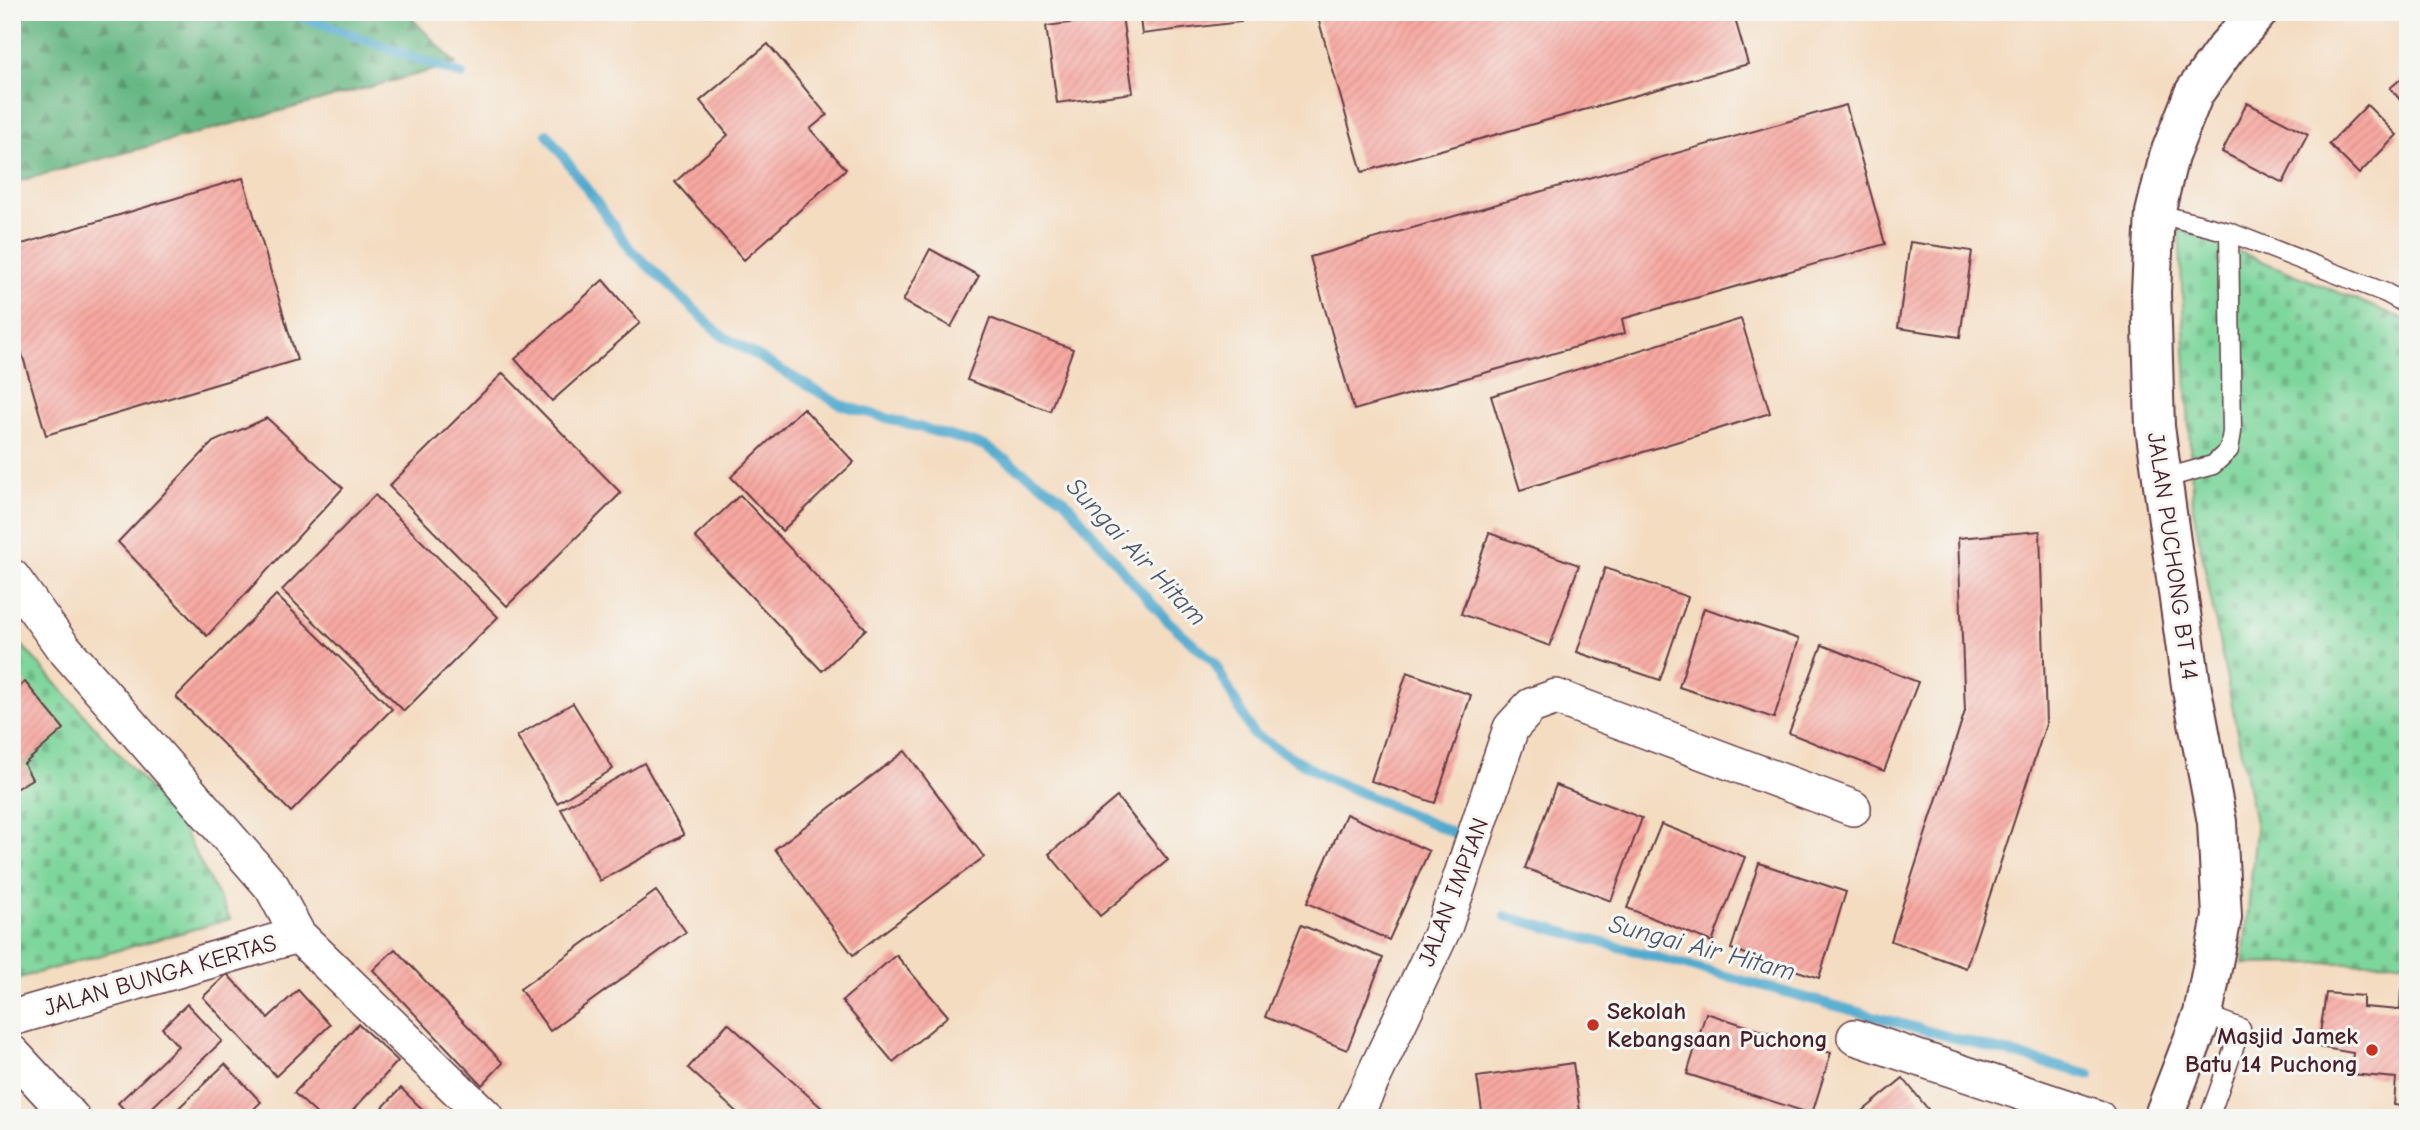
<svg xmlns="http://www.w3.org/2000/svg" width="2420" height="1130" font-family="'Comic Neue',sans-serif">
  <style>
    .forest { fill: url(#forest-firs); stroke: #586b57; stroke-width: 2 }
    .cemetery { fill: url(#cemetery-stones); stroke: #647a63; stroke-width: 2 }
    .lines { fill: none; stroke-linecap: round; stroke-linejoin: round }
    .stream { stroke: #51aace; stroke-width: 10 }
    .building { fill: url(#building-hatch) }
    .lane-casing { stroke: #643b42; stroke-width: 21 }
    .street-casing { stroke: #643b42; stroke-width: 38 }
    .secondary-casing { stroke: #643b42; stroke-width: 42 }
    .lane { stroke: #fff; stroke-width: 18 }
    .street { stroke: #fff; stroke-width: 35 }
    .secondary { stroke: #fff; stroke-width: 38 }
    .poi-dot { fill: #c8321e; stroke: #f6f6f2; stroke-width: 2.5 }
    .labels { text-anchor: middle; dominant-baseline: central; stroke-width: 6; stroke-linejoin: round; paint-order: stroke }
    .street-label { font-size: 24px; fill: #4a1f2b; stroke: #f6f6f2 }
    .poi-label { font-size: 24px; font-weight: bold; fill: #4a1f2b; stroke: #f6f6f2; text-anchor: start }
    .water-label { font-size: 26px; font-style: italic; fill: #4d576c; stroke: #f6f6f2 }
  </style>
  <defs>
    <pattern id="forest-firs" width="22" height="20" patternUnits="userSpaceOnUse" patternTransform="scale(1.75)"><rect width="22" height="20" fill="#66b783"/><path d="M5 1l3.5 6h-7zM16 11l3.5 6h-7z" fill="#56946b"/></pattern>
    <pattern id="cemetery-stones" width="16" height="16" patternUnits="userSpaceOnUse" patternTransform="scale(1.75)"><rect width="16" height="16" fill="#7dd69b"/><path d="M2 7V4a2 2 0 0 1 4 0v3zM10 15v-3a2 2 0 0 1 4 0v3z" fill="#6eb786"/></pattern>
    <pattern id="building-hatch" width="6" height="6" patternUnits="userSpaceOnUse" patternTransform="scale(1.75)"><rect width="6" height="6" fill="#f7a8a1"/><path d="M-1 1l2-2M0 6l6-6M5 7l2-2" fill="none" stroke="#d5908b"/></pattern>
  </defs>
  <rect width="100%" height="100%" fill="#f6f6f2"/>
  <filter id="ink" filterUnits="userSpaceOnUse"><feTurbulence type="fractalNoise" baseFrequency=".0143" numOctaves="2"/><feDisplacementMap in="SourceGraphic" scale="14" xChannelSelector="R" yChannelSelector="G"/><feConvolveMatrix kernelMatrix="1 2 1 2 8 2 1 2 1" color-interpolation-filters="sRGB"/></filter>
  <filter id="wash" filterUnits="userSpaceOnUse"><feTurbulence type="fractalNoise" baseFrequency=".00686" numOctaves="4" result="noise"/><feDisplacementMap in="SourceGraphic" scale="28" xChannelSelector="R" yChannelSelector="G"/><feGaussianBlur stdDeviation="1.57" result="paint"/><feColorMatrix in="noise" values="0 0 0 0 0 0 0 0 0 0 0 0 0 0 0 0 0 1.4 0 .05"/><feComposite in="paint" operator="in"/></filter>
  <g filter="url(#wash)">
    <rect width="100%" height="100%" fill="#f4dcc1"/>
    <path class="forest" d="M 12,12 L 406,12 L 456,64 L 12,183 Z"/>
    <g class="cemetery">
      <path d="M 2179,227 L 2408,321 L 2408,962 L 2243,964 L 2256,828 L 2193,508 Z"/>
      <path d="M 12,634 L 178,820 L 230,919 L 12,980 Z"/>
    </g>
    <g class="lines">
      <g class="stream">
        <path d="M 290,12 L 462,75"/>
        <path d="M 547,134 L 631,250 L 721,335 L 841,405 L 985,446 L 1064,499 L 1130,579 L 1168,621 L 1214,662 L 1253,734 L 1327,778 L 1458,835"/>
        <path d="M 1505,916 L 2090,1075"/>
      </g>
    </g>
    <g id="blocks">
      <g class="building">
        <path d="M 1139,12 L 1240,12 L 1241,22 L 1142,34 Z"/>
        <path d="M 1337,12 L 1733,12 L 1748,64 L 1362,172 L 1318,18 Z"/>
        <path d="M 1122,16 L 1133,93 L 1057,103 L 1046,26 Z"/>
        <path d="M 768,44 L 827,115 L 810,129 L 846,169 L 744,260 L 675,182 L 728,135 L 700,101 Z"/>
        <path d="M 2408,73 L 2408,109 L 2390,88 Z"/>
        <path d="M 2247,103 L 2308,134 L 2283,183 L 2222,152 Z"/>
        <path d="M 1846,105 L 1885,244 L 1622,319 L 1625,333 L 1354,410 L 1310,257 Z"/>
        <path d="M 2367,105 L 2397,135 L 2359,174 L 2329,144 Z"/>
        <path d="M 243,178 L 297,360 L 46,435 L 12,320 L 12,247 Z"/>
        <path d="M 1910,242 L 1972,251 L 1960,337 L 1898,328 Z"/>
        <path d="M 930,249 L 979,276 L 951,327 L 903,301 Z"/>
        <path d="M 603,280 L 640,323 L 552,401 L 515,359 Z"/>
        <path d="M 990,318 L 1073,349 L 1050,411 L 967,380 Z"/>
        <path d="M 1741,319 L 1770,413 L 1520,490 L 1491,396 Z"/>
        <path d="M 503,373 L 621,493 L 507,606 L 389,486 Z"/>
        <path d="M 803,408 L 854,462 L 782,531 L 731,477 Z"/>
        <path d="M 267,418 L 343,488 L 207,636 L 118,542 L 213,442 Z"/>
        <path d="M 375,495 L 498,617 L 404,711 L 282,590 Z"/>
        <path d="M 740,495 L 866,629 L 822,671 L 695,537 Z"/>
        <path d="M 2040,531 L 2046,724 L 1966,968 L 1891,941 L 1965,711 L 1958,538 Z"/>
        <path d="M 1489,533 L 1579,565 L 1550,646 L 1461,614 Z"/>
        <path d="M 1605,568 L 1688,597 L 1660,680 L 1577,652 Z"/>
        <path d="M 276,595 L 392,709 L 291,812 L 176,697 Z"/>
        <path d="M 1704,608 L 1799,639 L 1774,718 L 1679,687 Z"/>
        <path d="M 1822,645 L 1918,682 L 1884,771 L 1789,733 Z"/>
        <path d="M 1407,672 L 1471,695 L 1435,803 L 1371,781 Z"/>
        <path d="M 25,682 L 64,729 L 24,764 L 32,779 L 12,791 L 12,693 Z"/>
        <path d="M 573,703 L 613,769 L 557,803 L 517,736 Z"/>
        <path d="M 905,751 L 984,857 L 853,955 L 775,849 Z"/>
        <path d="M 644,763 L 684,835 L 600,881 L 561,809 Z"/>
        <path d="M 1556,785 L 1642,818 L 1611,901 L 1525,868 Z"/>
        <path d="M 1117,797 L 1168,860 L 1100,916 L 1049,854 Z"/>
        <path d="M 1346,814 L 1429,851 L 1389,940 L 1307,903 Z"/>
        <path d="M 1661,824 L 1745,857 L 1712,942 L 1627,908 Z"/>
        <path d="M 1759,863 L 1846,892 L 1819,978 L 1731,949 Z"/>
        <path d="M 656,891 L 686,932 L 550,1031 L 520,989 Z"/>
        <path d="M 1301,925 L 1383,958 L 1347,1050 L 1265,1017 Z"/>
        <path d="M 395,949 L 503,1063 L 482,1085 L 373,970 Z"/>
        <path d="M 896,955 L 948,1016 L 893,1062 L 842,1001 Z"/>
        <path d="M 227,974 L 268,1018 L 298,990 L 330,1025 L 276,1076 L 203,997 Z"/>
        <path d="M 2401,990 L 2408,990 L 2408,1107 L 2394,1105 L 2396,1078 L 2351,1074 L 2353,1053 L 2318,1047 L 2326,993 L 2363,996 L 2363,1007 L 2400,1010 Z"/>
        <path d="M 187,1004 L 222,1041 L 141,1118 L 132,1118 L 118,1103 L 178,1046 L 162,1028 Z"/>
        <path d="M 1706,1013 L 1831,1053 L 1812,1114 L 1687,1074 Z"/>
        <path d="M 728,1023 L 833,1118 L 743,1118 L 688,1068 Z"/>
        <path d="M 358,1024 L 398,1061 L 346,1118 L 321,1118 L 294,1093 Z"/>
        <path d="M 1573,1063 L 1581,1118 L 1483,1118 L 1477,1077 Z"/>
        <path d="M 225,1064 L 261,1102 L 244,1118 L 168,1118 Z"/>
        <path d="M 1903,1078 L 1935,1118 L 1861,1118 L 1858,1115 Z"/>
        <path d="M 401,1088 L 431,1118 L 373,1118 Z"/>
      </g>
    </g>
  </g>
  <g filter="url(#ink)">
    <use href="#blocks" fill-opacity="0" stroke="#643b42" stroke-width="2"/>
    <g class="lines">
      <defs>
        <g id="lane">
          <path d="M 2155,213 L 2229,232 L 2386,293 L 2408,305"/>
          <path d="M 2162,479 L 2213,465 L 2229,450 L 2232,432 L 2229,232"/>
          <path d="M 2203,1014 L 2241,1028 L 2209,1118"/>
        </g>
        <g id="street">
          <path d="M 12,577 L 61,645 L 272,887 L 298,935 L 487,1118"/>
          <path d="M 12,1018 L 298,935"/>
          <path d="M 1855,1037 L 2098,1118"/>
          <path d="M 12,1053 L 72,1118"/>
          <path d="M 1354,1118 L 1445,925 L 1511,728 L 1531,706 L 1556,697 L 1853,808"/>
        </g>
        <path id="secondary" d="M 2163,1118 L 2203,1014 L 2222,917 L 2217,822 L 2191,685 L 2155,427 L 2151,292 L 2155,213 L 2169,156 L 2194,93 L 2226,48 L 2258,12"/>
      </defs>
      <use href="#lane" class="lane-casing"/>
      <use href="#street" class="street-casing"/>
      <use href="#secondary" class="secondary-casing"/>
      <use href="#lane" class="lane"/>
      <use href="#street" class="street"/>
      <use href="#secondary" class="secondary"/>
    </g>
  </g>
  <g class="poi-dot">
    <circle cx="1593" cy="1025" r="7"/>
    <circle cx="2372" cy="1050" r="7"/>
  </g>
  <g class="labels">
    <g class="street-label">
      <text transform="translate(2173 556) rotate(82)">JALAN PUCHONG BT 14</text>
      <text transform="translate(1453 892) rotate(-69)">JALAN IMPIAN</text>
      <text transform="translate(160 975) rotate(-16)">JALAN BUNGA KERTAS</text>
    </g>
    <g class="poi-label">
      <text x="1607" y="1011">Sekolah<tspan x="1607" dy="28">Kebangsaan Puchong</tspan></text>
      <text x="2358" y="1036" text-anchor="end">Masjid Jamek<tspan x="2358" dy="28">Batu 14 Puchong</tspan></text>
    </g>
    <g class="water-label">
      <text transform="translate(1136 552) rotate(47)">Sungai Air Hitam</text>
      <text transform="translate(1702 948) rotate(15)">Sungai Air Hitam</text>
    </g>
  </g>
  <rect width="2420" height="1130" fill="none" stroke="#f6f6f2" stroke-width="42"/>
</svg>
